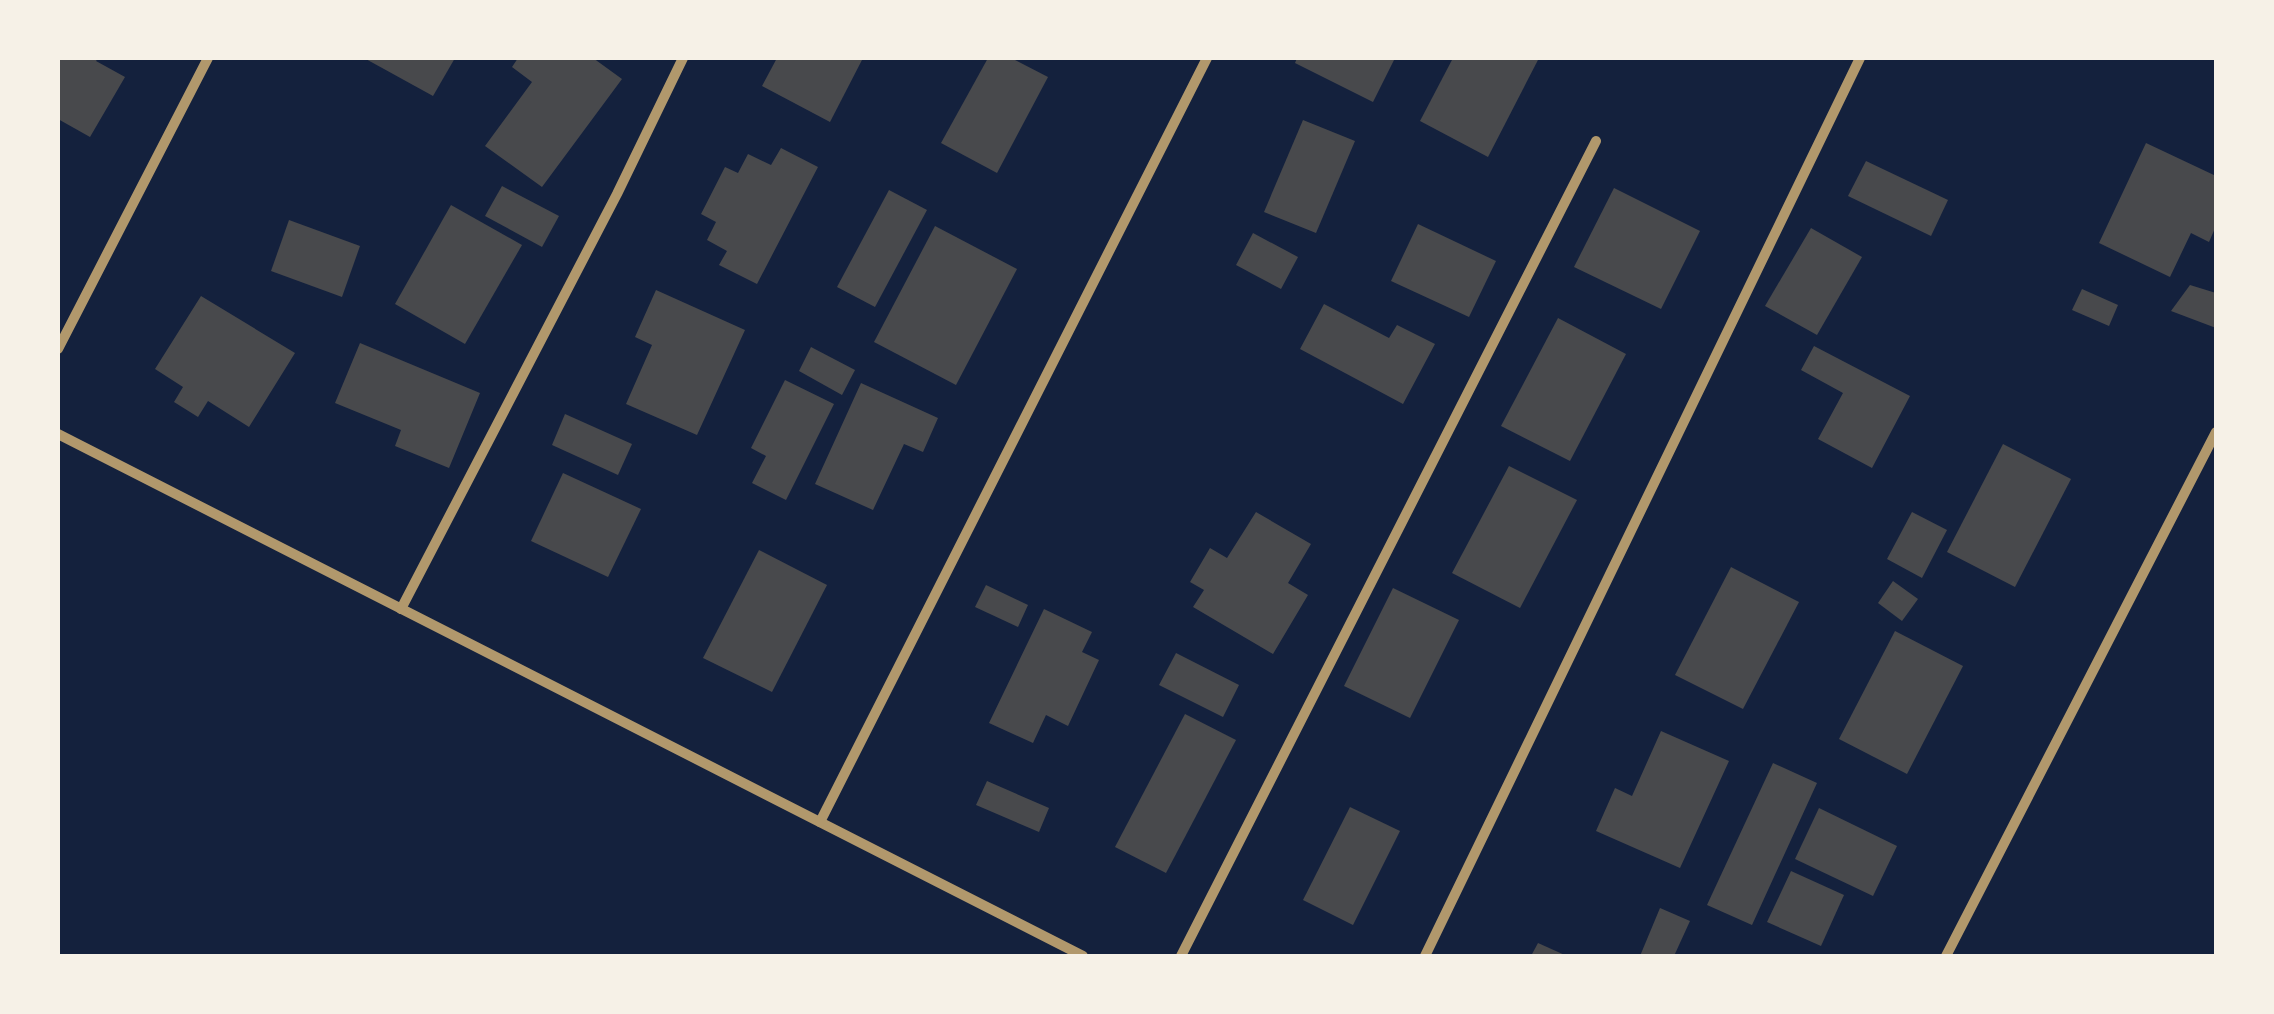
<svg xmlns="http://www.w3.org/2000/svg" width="2274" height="1014" font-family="'Golos Text',sans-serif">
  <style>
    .building { fill: #48494c }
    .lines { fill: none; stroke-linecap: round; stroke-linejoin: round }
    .minor { stroke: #b1986c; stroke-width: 10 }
  </style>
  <rect width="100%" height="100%" fill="#14213d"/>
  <g class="building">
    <path d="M 58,58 L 98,58 L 96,61 L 125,77 L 90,137 L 58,119 Z"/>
    <path d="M 364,58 L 455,58 L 433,96 Z"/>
    <path d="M 518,58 L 593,58 L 622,79 L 542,187 L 485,146 L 532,82 L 512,67 Z"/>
    <path d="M 777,58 L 863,58 L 830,122 L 762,86 Z"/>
    <path d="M 988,58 L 1011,58 L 1048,77 L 997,173 L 941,143 Z"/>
    <path d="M 1297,58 L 1395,58 L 1373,102 L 1295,63 Z"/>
    <path d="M 1453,58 L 1539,58 L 1488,157 L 1420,121 Z"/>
    <path d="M 1303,120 L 1355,141 L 1316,233 L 1264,212 Z"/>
    <path d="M 2146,143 L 2216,176 L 2216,226 L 2209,242 L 2191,233 L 2170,277 L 2099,243 Z"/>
    <path d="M 781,148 L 818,167 L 757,284 L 719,265 L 727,251 L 707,240 L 716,222 L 701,214 L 725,167 L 738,173 L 748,154 L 771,165 Z"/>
    <path d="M 1866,161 L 1948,200 L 1931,236 L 1848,196 Z"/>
    <path d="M 502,186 L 559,216 L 542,247 L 485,216 Z"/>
    <path d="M 1614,188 L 1700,231 L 1661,309 L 1574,267 Z"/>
    <path d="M 889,190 L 927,210 L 875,307 L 837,287 Z"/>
    <path d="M 451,205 L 522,245 L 465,344 L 395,304 Z"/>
    <path d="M 289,220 L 360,246 L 342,297 L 271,271 Z"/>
    <path d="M 1418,224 L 1496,261 L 1469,317 L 1391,281 Z"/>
    <path d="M 935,226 L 1017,269 L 956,385 L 874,342 Z"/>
    <path d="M 1811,228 L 1862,257 L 1817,335 L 1765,306 Z"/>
    <path d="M 1253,233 L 1298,257 L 1281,289 L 1236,265 Z"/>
    <path d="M 2190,285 L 2216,293 L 2216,328 L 2171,311 Z"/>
    <path d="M 2082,289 L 2118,305 L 2109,326 L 2072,310 Z"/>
    <path d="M 656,290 L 745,330 L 697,435 L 626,404 L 652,345 L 635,337 Z"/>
    <path d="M 201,296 L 295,353 L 249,427 L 208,401 L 198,417 L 174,402 L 183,387 L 155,369 Z"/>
    <path d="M 1324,304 L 1389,338 L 1397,325 L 1435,344 L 1403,404 L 1300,349 Z"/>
    <path d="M 1558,318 L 1626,354 L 1570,461 L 1501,426 Z"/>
    <path d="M 360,343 L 480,393 L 449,468 L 395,446 L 401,430 L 335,403 Z"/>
    <path d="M 1814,346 L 1910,396 L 1872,468 L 1818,439 L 1843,393 L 1801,370 Z"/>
    <path d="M 811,347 L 855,370 L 842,395 L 799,371 Z"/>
    <path d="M 785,380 L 834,404 L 786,500 L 752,483 L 766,456 L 751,448 Z"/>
    <path d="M 861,383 L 938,418 L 923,452 L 904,444 L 873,510 L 815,484 Z"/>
    <path d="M 565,414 L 632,444 L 618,475 L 552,445 Z"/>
    <path d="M 2003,444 L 2071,479 L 2015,587 L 1947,552 Z"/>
    <path d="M 1509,466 L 1577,500 L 1520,608 L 1452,573 Z"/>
    <path d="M 563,473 L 641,509 L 608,577 L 531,541 Z"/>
    <path d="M 1256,512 L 1311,544 L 1288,583 L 1308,595 L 1273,654 L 1193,607 L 1204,590 L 1190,582 L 1210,548 L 1227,558 Z"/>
    <path d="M 1912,512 L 1947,530 L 1922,578 L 1887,559 Z"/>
    <path d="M 759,550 L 827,585 L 772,692 L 703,658 Z"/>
    <path d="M 1731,567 L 1799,602 L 1743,709 L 1675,675 Z"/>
    <path d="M 1893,581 L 1918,599 L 1902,621 L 1878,603 Z"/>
    <path d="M 986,585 L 1028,605 L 1018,627 L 975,607 Z"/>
    <path d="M 1393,588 L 1459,620 L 1410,718 L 1344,686 Z"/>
    <path d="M 1044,609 L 1092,632 L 1082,652 L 1099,660 L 1068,726 L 1046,715 L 1033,743 L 989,723 Z"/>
    <path d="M 1895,631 L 1963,666 L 1907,774 L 1839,739 Z"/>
    <path d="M 1176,653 L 1239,685 L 1223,717 L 1159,685 Z"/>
    <path d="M 1185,714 L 1236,740 L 1166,873 L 1115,847 Z"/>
    <path d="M 1661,731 L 1729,761 L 1680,868 L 1596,831 L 1615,788 L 1632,796 Z"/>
    <path d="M 1773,763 L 1817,783 L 1752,925 L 1707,905 Z"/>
    <path d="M 987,781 L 1049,808 L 1039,832 L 976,805 Z"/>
    <path d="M 1350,807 L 1400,831 L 1353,925 L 1303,900 Z"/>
    <path d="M 1819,808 L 1897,846 L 1873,896 L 1795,859 Z"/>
    <path d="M 1791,871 L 1844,895 L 1821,946 L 1767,922 Z"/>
    <path d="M 1660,908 L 1690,921 L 1674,956 L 1640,956 Z"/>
    <path d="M 1538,943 L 1567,956 L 1531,956 Z"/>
  </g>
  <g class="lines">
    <g class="minor">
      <path d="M 58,349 L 208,58"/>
      <path d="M 58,434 L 1083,956"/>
      <path d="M 401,609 L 617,194 L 683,58"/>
      <path d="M 820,822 L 1207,58"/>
      <path d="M 1181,956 L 1596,141"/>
      <path d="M 1425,956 L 1860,58"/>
      <path d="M 1946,956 L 2216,432"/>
    </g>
  </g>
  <rect width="2274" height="1014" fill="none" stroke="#f6f1e7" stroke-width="120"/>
</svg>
